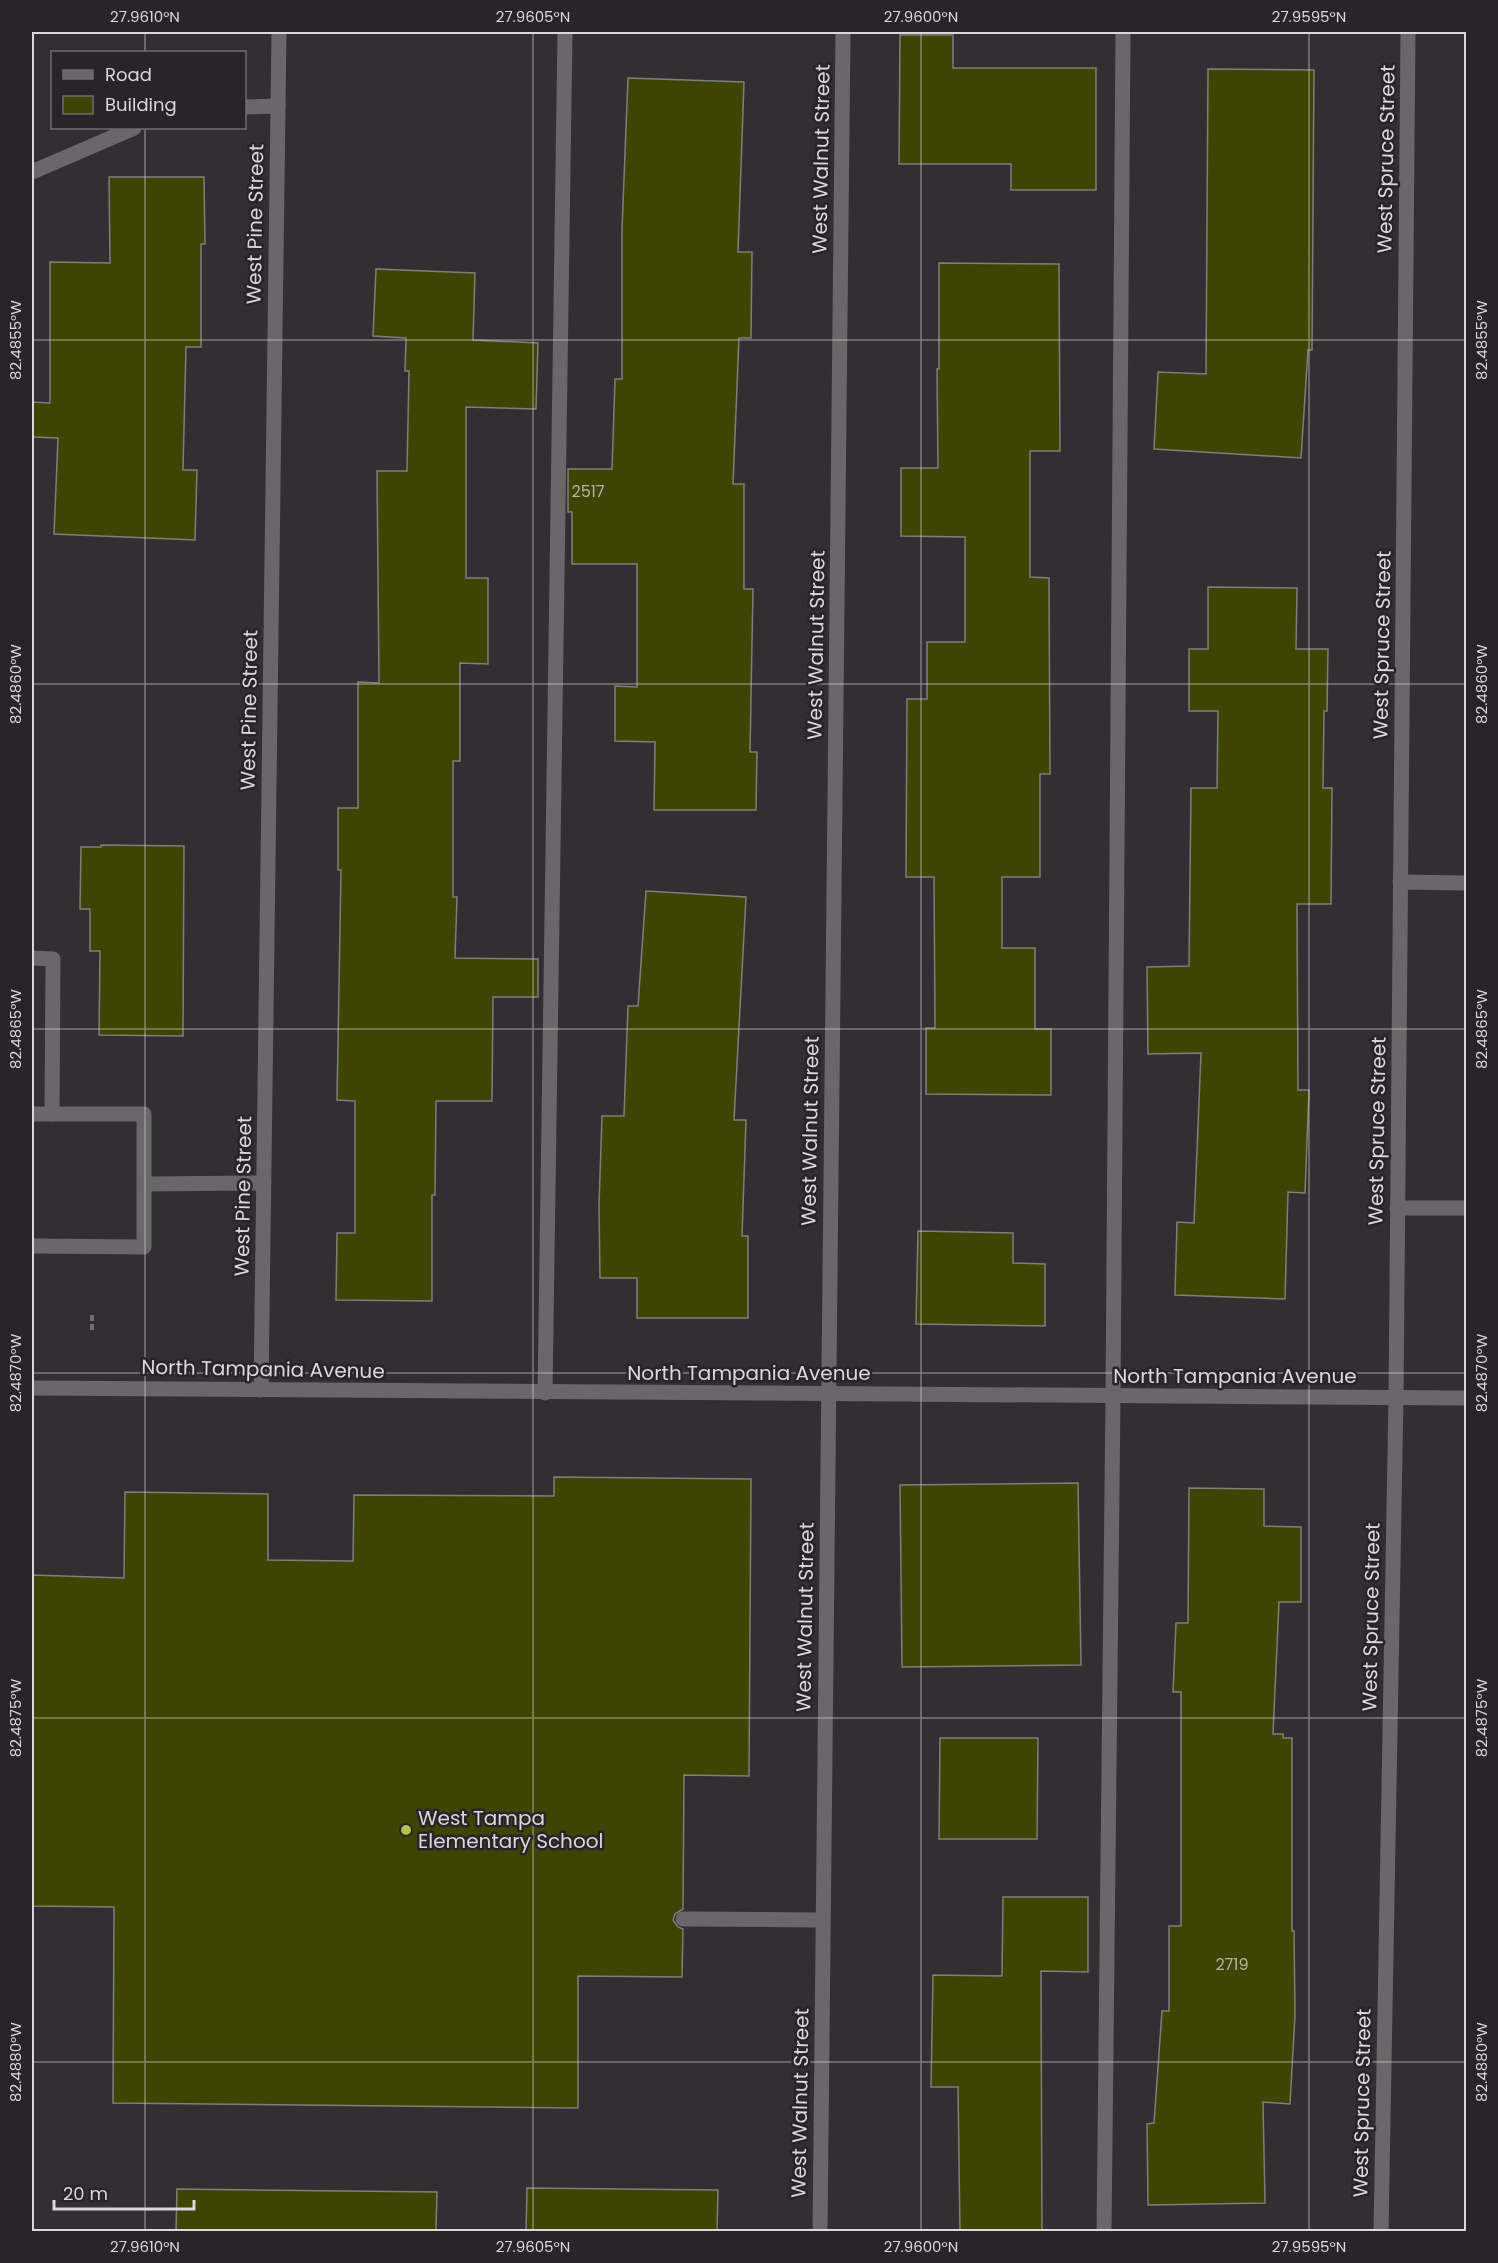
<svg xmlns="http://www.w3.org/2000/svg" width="1498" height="2263" font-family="Poppins,sans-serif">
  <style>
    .building { fill: #3f4404; stroke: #7d7f79; stroke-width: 1.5 }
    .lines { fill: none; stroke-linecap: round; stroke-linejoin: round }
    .path { stroke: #6f6b6f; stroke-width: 4; stroke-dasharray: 6 3; stroke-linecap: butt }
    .service { stroke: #696769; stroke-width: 15 }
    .minor { stroke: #696769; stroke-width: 15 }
    .ticks { fill: none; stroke: #dad8da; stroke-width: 1.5; stroke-opacity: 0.45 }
    .poi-dot { fill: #b5c249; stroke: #282428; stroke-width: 2 }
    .labels { text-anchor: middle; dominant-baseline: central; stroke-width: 5; stroke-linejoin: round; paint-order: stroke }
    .number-label { font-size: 16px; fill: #b3b3a4 }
    .street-label { font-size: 20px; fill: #dad8da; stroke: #282428 }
    .poi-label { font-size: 20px; fill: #dad8da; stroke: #282428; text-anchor: start }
    .neatline { fill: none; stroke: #dad8da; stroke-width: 2 }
    .ticks-label { font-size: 15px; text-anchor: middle; fill: #dad8da }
  </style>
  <rect width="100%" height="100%" fill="#322e32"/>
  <g class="building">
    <path d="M 900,35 L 953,35 L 953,68 L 1096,68 L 1096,190 L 1011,190 L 1011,164 L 899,164 Z"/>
    <path d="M 1208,69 L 1314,70 L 1312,350 L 1308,350 L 1301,458 L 1154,449 L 1158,372 L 1206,374 Z"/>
    <path d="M 628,78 L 744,82 L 738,252 L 752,252 L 751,338 L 739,338 L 733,484 L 744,484 L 744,589 L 753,589 L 750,752 L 757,752 L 756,810 L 654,810 L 655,742 L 615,741 L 615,686 L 637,687 L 637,564 L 572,564 L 572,512 L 568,512 L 568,469 L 612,469 L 615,379 L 622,379 L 622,229 Z"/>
    <path d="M 109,177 L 204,177 L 205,244 L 201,244 L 201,347 L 186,347 L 183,470 L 197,470 L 195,540 L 54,534 L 58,438 L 32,437 L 32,402 L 50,403 L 50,262 L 110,263 Z"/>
    <path d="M 939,263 L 1059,264 L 1060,451 L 1030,451 L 1030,577 L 1049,578 L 1050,774 L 1040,774 L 1040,877 L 1002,877 L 1002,948 L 1035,948 L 1035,1029 L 1051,1029 L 1051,1095 L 926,1094 L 926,1028 L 935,1028 L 934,877 L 906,877 L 907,699 L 927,699 L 927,642 L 965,642 L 965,537 L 901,536 L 901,468 L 938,468 L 937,369 L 939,369 Z"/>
    <path d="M 376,269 L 475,273 L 473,340 L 538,343 L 536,409 L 466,407 L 466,578 L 488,578 L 488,664 L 460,663 L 460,761 L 453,761 L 453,897 L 457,897 L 455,958 L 538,959 L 538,997 L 493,997 L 492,1101 L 436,1101 L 435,1195 L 432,1195 L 432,1301 L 336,1300 L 337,1233 L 355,1233 L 355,1101 L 337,1100 L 341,870 L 338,870 L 338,808 L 358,808 L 358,682 L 379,683 L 377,471 L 407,471 L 409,371 L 405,371 L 406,338 L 373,336 Z"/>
    <path d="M 1208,587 L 1297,588 L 1296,649 L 1328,649 L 1327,711 L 1324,711 L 1323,788 L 1332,788 L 1331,904 L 1297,904 L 1298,1090 L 1309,1090 L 1305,1193 L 1288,1192 L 1285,1299 L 1175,1295 L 1177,1222 L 1194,1223 L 1201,1053 L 1148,1054 L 1147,967 L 1189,966 L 1191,788 L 1217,788 L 1218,711 L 1189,711 L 1189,649 L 1208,649 Z"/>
    <path d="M 101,845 L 184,846 L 183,1036 L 99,1035 L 100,951 L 90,951 L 90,909 L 80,909 L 81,847 L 101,847 Z"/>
    <path d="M 646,891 L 746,897 L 734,1120 L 746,1120 L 742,1236 L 748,1236 L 748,1318 L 637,1318 L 637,1278 L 600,1278 L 599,1205 L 602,1116 L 624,1116 L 628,1006 L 638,1006 Z"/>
    <path d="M 918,1231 L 1013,1233 L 1013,1263 L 1045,1264 L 1045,1326 L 916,1324 Z"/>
    <path d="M 554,1477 L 751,1479 L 749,1776 L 684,1775 L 683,1909 L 675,1914 L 673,1920 L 678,1927 L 683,1929 L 682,1977 L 578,1976 L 578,2108 L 113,2103 L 114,1907 L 32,1906 L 32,1575 L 124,1578 L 125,1492 L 268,1494 L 268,1560 L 353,1561 L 354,1495 L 554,1496 Z"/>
    <path d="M 1078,1483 L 1081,1665 L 902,1667 L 900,1485 Z"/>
    <path d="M 1189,1488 L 1264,1489 L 1264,1526 L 1301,1527 L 1301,1602 L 1279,1602 L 1273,1734 L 1283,1734 L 1283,1738 L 1292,1738 L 1292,1931 L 1294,1931 L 1295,2015 L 1290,2104 L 1263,2102 L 1265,2203 L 1148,2205 L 1147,2124 L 1154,2123 L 1162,2011 L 1169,2011 L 1169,1926 L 1181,1926 L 1181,1692 L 1173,1692 L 1176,1623 L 1188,1623 Z"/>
    <path d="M 940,1738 L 1038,1738 L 1037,1839 L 939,1839 Z"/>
    <path d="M 1003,1897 L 1088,1897 L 1088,1972 L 1041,1971 L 1042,2232 L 960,2232 L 958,2087 L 931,2087 L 933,1975 L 1002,1976 Z"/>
    <path d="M 527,2188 L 718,2190 L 717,2232 L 526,2232 Z"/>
    <path d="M 177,2189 L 437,2192 L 436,2232 L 176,2232 Z"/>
  </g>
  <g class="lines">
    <path class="path" d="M 92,1315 L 92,1333"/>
    <g class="service">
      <path d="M 244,107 L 278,106"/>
      <path d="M 32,172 L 134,128"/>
      <path d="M 1400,882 L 1466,883"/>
      <path d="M 32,958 L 53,959 L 52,1114"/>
      <path d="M 32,1114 L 144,1114 L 144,1247 L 32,1246"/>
      <path d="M 144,1184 L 264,1183"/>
      <path d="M 1397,1208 L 1466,1208"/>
      <path d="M 545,1393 L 565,32"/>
      <path d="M 683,1919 L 823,1920"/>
      <path d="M 1104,2232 L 1113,1397 L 1123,32"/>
    </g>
    <g class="minor">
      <path d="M 32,1388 L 1466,1398"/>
      <path d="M 261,1390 L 279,32"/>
      <path d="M 820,2232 L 843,32"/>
      <path d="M 1381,2232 L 1396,1398 L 1408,32"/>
    </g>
  </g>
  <path class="ticks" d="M 145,32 L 145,52M 533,32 L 533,2232M 921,32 L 921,2232M 1309,32 L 1309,2232M 145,128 L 145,2232M 32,340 L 1466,340M 32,684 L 1466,684M 32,1029 L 1466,1029M 32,1373 L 1466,1373M 32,1718 L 1466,1718M 32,2062 L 1466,2062"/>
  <circle class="poi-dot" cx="406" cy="1830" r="6"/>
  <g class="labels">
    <g class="number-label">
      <text x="588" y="491">2517</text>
      <text x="1232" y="1964">2719</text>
    </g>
    <g class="street-label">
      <text transform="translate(821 159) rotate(-89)">West Walnut Street</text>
      <text transform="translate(1386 159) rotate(-89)">West Spruce Street</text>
      <text transform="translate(255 224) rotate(-89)">West Pine Street</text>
      <text transform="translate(816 645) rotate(-89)">West Walnut Street</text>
      <text transform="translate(1382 645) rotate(-89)">West Spruce Street</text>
      <text transform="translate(249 710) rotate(-89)">West Pine Street</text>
      <text transform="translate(810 1131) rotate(-89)">West Walnut Street</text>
      <text transform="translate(1377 1131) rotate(-89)">West Spruce Street</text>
      <text transform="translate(243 1196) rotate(-89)">West Pine Street</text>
      <text transform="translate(263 1369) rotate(1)">North Tampania Avenue</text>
      <text x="749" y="1373">North Tampania Avenue</text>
      <text x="1235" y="1376">North Tampania Avenue</text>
      <text transform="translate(805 1617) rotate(-89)">West Walnut Street</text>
      <text transform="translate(1371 1617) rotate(-89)">West Spruce Street</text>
      <text transform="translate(800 2103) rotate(-89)">West Walnut Street</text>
      <text transform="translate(1362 2103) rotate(-89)">West Spruce Street</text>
    </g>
    <g class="poi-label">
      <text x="418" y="1818">West Tampa<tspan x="418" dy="23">Elementary School</tspan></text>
    </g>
  </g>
  <rect width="1498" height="2263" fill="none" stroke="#282428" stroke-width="66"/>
  <rect x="51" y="51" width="195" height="78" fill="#282428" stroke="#6f6c6f" stroke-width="1.5"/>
  <rect x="63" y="70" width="30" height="9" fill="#696769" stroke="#6f6c6f" stroke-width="1.5"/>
  <text x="105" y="81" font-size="18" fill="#dad8da">Road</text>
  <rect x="63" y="96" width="30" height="18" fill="#3f4404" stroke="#6f6c6f" stroke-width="1.5"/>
  <text x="105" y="111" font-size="18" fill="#dad8da">Building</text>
  <path d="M54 2200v9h140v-9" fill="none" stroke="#dad8da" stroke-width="3"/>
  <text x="63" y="2200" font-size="18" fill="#dad8da" stroke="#282428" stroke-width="4.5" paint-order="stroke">20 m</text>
  <rect x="33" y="33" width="1432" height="2197" class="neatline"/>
  <g class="ticks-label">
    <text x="145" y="22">27.9610°N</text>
    <text x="533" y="22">27.9605°N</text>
    <text x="921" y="22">27.9600°N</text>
    <text x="1309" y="22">27.9595°N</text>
    <text transform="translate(1482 340) rotate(-90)" y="5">82.4855°W</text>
    <text transform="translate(16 340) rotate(-90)" y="5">82.4855°W</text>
    <text transform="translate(1482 684) rotate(-90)" y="5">82.4860°W</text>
    <text transform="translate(16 684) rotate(-90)" y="5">82.4860°W</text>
    <text transform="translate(1482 1029) rotate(-90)" y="5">82.4865°W</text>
    <text transform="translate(16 1029) rotate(-90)" y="5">82.4865°W</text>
    <text transform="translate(1482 1373) rotate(-90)" y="5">82.4870°W</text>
    <text transform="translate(16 1373) rotate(-90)" y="5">82.4870°W</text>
    <text transform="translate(1482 1718) rotate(-90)" y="5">82.4875°W</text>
    <text transform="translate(16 1718) rotate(-90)" y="5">82.4875°W</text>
    <text transform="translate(1482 2062) rotate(-90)" y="5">82.4880°W</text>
    <text transform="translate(16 2062) rotate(-90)" y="5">82.4880°W</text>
    <text x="145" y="2252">27.9610°N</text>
    <text x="533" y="2252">27.9605°N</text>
    <text x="921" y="2252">27.9600°N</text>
    <text x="1309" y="2252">27.9595°N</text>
  </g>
</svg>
